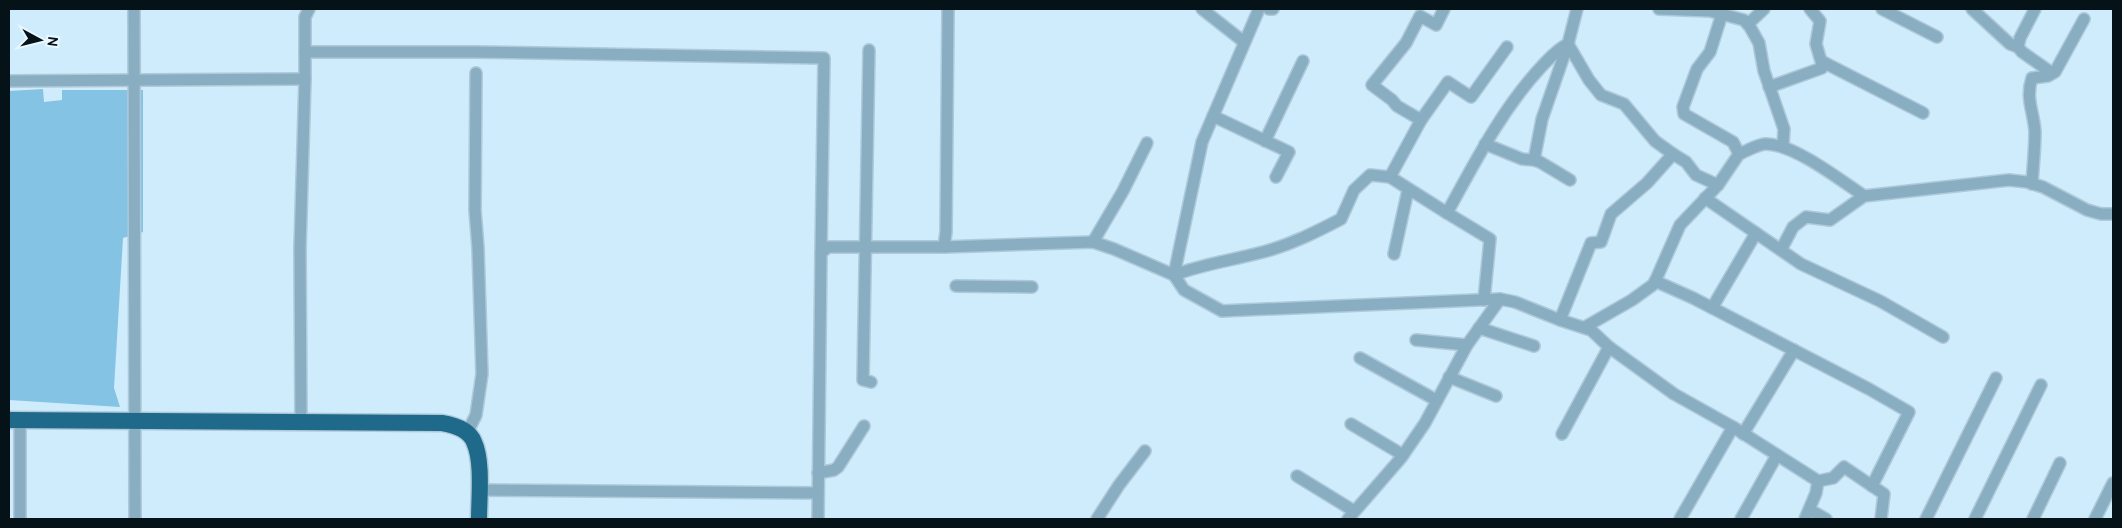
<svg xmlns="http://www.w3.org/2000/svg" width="2122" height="528" font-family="Cabin,sans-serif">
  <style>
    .green { fill: #84c3e4 }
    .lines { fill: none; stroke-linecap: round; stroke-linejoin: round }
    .minor-casing { stroke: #afc9d8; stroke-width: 14 }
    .highway-casing { stroke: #afc9d8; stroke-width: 19 }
    .minor { stroke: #89aec2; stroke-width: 11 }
    .highway { stroke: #1f698a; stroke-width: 16 }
  </style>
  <rect width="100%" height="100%" fill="#cfecfc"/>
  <path class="green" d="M 43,89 L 44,102 L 62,100 L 62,90 L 143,90 L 143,232 L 123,238 L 114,388 L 120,407 L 9,400 L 9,91 Z"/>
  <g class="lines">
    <defs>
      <g id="minor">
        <path d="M 134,9 L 135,519"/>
        <path d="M 1202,9 L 1244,42"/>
        <path d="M 1269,9 L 1273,9"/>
        <path d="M 1659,9 L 1710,11 L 1744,20 L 1750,27 L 1759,43 L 1764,71 L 1784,129 L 1783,146"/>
        <path d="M 1810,9 L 1820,21 L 1816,44 L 1821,61 L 1923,113"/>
        <path d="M 1882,9 L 1937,37"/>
        <path d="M 1972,9 L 2010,44 L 2018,47"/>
        <path d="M 2035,9 L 2020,38 L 2018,47 L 2022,52 L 2052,73"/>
        <path d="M 1748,24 L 1764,9"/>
        <path d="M 869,50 L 863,380 L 871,382"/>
        <path d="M 305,52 L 474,52 L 824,58 L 821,253"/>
        <path d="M 9,81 L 305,79"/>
        <path d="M 1769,87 L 1822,68 L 1825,63"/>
        <path d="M 1213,116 L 1289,152 L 1276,177"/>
        <path d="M 1421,120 L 1448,82 L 1471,97 L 1507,47"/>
        <path d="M 1265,141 L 1303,61"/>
        <path d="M 1485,144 L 1522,159 L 1534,160 L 1542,119 L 1568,44 L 1577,9"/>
        <path d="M 1673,154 L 1686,162 L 1696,175 L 1718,185"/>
        <path d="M 1739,154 C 1747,151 1756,145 1765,144 C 1793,143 1840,180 1864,196"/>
        <path d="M 1534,160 L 1540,162 L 1570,180"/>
        <path d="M 1390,177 L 1447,213 C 1475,162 1502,109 1542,66 C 1551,57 1556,50 1568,44 L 1589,80 L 1601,95 L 1624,104 L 1655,141 L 1673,154 L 1647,183 L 1611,214 L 1601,242 L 1591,243 L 1560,320"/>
        <path d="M 2032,184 C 2033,167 2035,149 2035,132 C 2034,112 2025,99 2032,78 L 2048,76 L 2055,72 L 2084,19"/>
        <path d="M 1705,198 L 1801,264 L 1880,301 L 1943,337"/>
        <path d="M 1447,213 L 1490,239 L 1484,300"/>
        <path d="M 1093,242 L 1123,191 L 1147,143"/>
        <path d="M 944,247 L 1093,242 L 1114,249 L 1174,275 L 1184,290 L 1222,311 L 1500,299 L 1515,302 L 1560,320 L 1591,330 L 1609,347 L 1674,394 L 1733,427 L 1818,481 L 1833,478 L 1844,467 L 1884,494 L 1881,519"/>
        <path d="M 1781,250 L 1793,227 L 1806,217 L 1830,220 L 1864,196 L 2009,180 L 2027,182 L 2043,187 L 2087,210 L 2101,214 L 2113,214"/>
        <path d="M 1394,254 L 1408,190"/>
        <path d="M 1174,275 C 1203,264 1233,260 1263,252 C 1290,245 1316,232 1341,219 L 1354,190 L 1370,175 L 1390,177 L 1421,120 L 1397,106 L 1392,100 L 1372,85 L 1406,43 L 1420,16 L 1436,25 L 1444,9"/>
        <path d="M 1174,275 L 1202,142 L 1259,9"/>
        <path d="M 1655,281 L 1693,298 L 1869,389 L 1909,412 L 1872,486"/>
        <path d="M 956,286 L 1032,287"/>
        <path d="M 1712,308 L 1756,233"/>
        <path d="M 1585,327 L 1632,300 L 1654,284 L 1680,225 L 1718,185 L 1739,154 L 1733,142 L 1684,114 L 1683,107 L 1697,69 L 1710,52 L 1722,14"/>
        <path d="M 1479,328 L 1534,346"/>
        <path d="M 1416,340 L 1467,345"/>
        <path d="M 1360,358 L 1436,400"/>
        <path d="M 1449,377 L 1496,396"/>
        <path d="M 20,420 L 20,519"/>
        <path d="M 301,421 L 300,248 L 305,79 L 305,17 L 309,9"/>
        <path d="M 1351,424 L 1403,455"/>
        <path d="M 467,433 L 476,415 L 482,374 L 478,248 L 475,210 L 476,73"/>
        <path d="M 1562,434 L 1609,347"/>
        <path d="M 1743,434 L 1794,350"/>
        <path d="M 818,473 L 834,470 L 838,467 L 864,426"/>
        <path d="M 1297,476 L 1354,511"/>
        <path d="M 480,490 L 818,493"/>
        <path d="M 1810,510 L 1826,519"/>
        <path d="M 818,519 L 821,253 L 828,247 L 944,247 L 946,232 L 948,9"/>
        <path d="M 1097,519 L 1119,485 L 1145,451"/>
        <path d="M 1348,519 L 1401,458 L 1425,423 L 1467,345 L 1500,299"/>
        <path d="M 1680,519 L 1733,427"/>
        <path d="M 1741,519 L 1777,455"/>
        <path d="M 1805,519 L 1816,493 L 1818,481"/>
        <path d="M 1926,519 L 1996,378"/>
        <path d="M 1975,519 L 2041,385"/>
        <path d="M 2033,519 L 2060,463"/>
        <path d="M 2095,519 L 2113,483"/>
      </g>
      <path id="highway" d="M 9,420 L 442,423 C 454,425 469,429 474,442 C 483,461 479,498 479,519"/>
    </defs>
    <use href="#minor" class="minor-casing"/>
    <use href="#highway" class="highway-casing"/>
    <use href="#minor" class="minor"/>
    <use href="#highway" class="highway"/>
  </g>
  <rect width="2122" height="528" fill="none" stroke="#051218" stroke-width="20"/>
  <g transform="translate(40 40) rotate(97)" stroke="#e9f7ff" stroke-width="4" paint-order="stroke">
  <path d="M0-4L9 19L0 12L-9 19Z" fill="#051218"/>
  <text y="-8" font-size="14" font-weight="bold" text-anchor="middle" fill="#051218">N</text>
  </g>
</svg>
